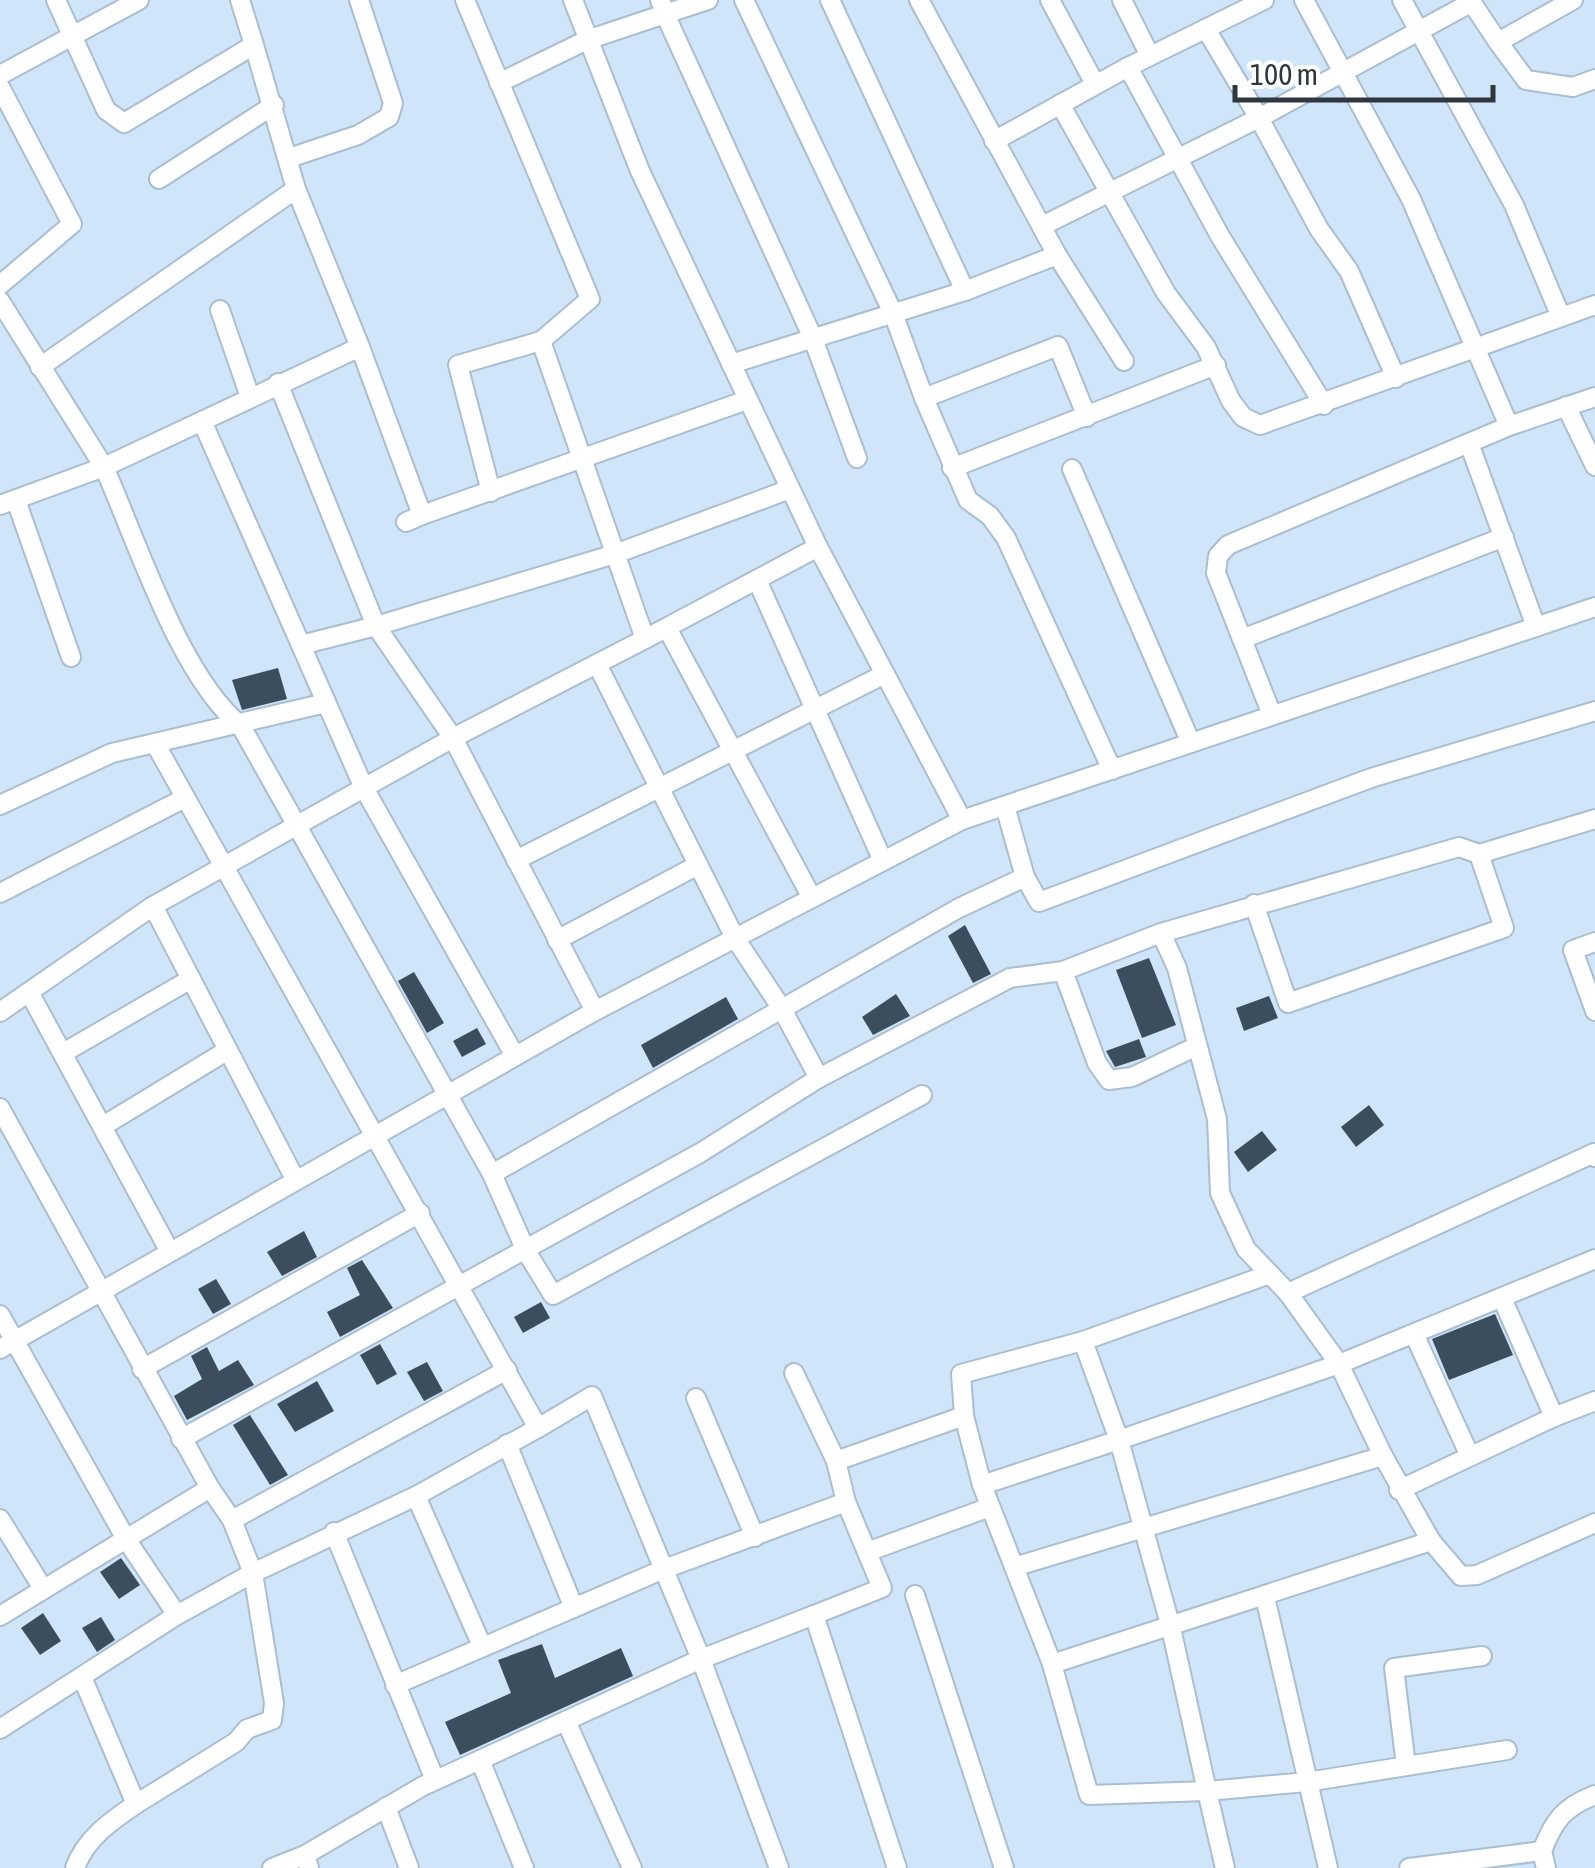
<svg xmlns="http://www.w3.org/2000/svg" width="1595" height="1868" font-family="'Asap Condensed',sans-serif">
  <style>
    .building { fill: #3c4e5e }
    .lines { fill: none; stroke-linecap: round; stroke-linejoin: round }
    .minor-casing { stroke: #aabed1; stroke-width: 22 }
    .minor { stroke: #fff; stroke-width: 18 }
  </style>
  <rect width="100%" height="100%" fill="#d0e5f9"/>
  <g class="building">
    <path d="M 278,668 L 287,699 L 242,710 L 232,680 Z"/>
    <path d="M 965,925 L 991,974 L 973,983 L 948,936 Z"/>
    <path d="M 1149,958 L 1176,1025 L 1142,1038 L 1116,970 Z"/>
    <path d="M 414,972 L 444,1023 L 427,1033 L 398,981 Z"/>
    <path d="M 896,994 L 910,1016 L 873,1035 L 862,1017 Z"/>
    <path d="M 1269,996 L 1278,1018 L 1244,1031 L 1236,1008 Z"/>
    <path d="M 726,997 L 738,1019 L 653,1068 L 641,1045 Z"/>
    <path d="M 477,1028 L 486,1044 L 462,1057 L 453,1041 Z"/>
    <path d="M 1139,1039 L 1146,1057 L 1115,1067 L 1106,1051 Z"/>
    <path d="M 1369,1105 L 1384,1125 L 1356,1147 L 1341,1127 Z"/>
    <path d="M 1262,1131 L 1277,1150 L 1248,1172 L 1234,1152 Z"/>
    <path d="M 304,1231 L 317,1257 L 282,1276 L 267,1252 Z"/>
    <path d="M 362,1260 L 393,1308 L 340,1337 L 327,1312 L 360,1295 L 347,1268 Z"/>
    <path d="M 216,1279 L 231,1304 L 213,1314 L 198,1289 Z"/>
    <path d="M 541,1302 L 550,1318 L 523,1333 L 514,1317 Z"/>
    <path d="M 1495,1314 L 1513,1355 L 1449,1380 L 1432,1339 Z"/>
    <path d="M 380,1344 L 397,1374 L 377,1385 L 360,1355 Z"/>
    <path d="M 207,1347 L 219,1371 L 238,1360 L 254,1385 L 187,1420 L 174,1396 L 202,1379 L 191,1356 Z"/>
    <path d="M 427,1362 L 443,1391 L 424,1401 L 407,1372 Z"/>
    <path d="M 317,1381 L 334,1411 L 295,1432 L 277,1404 Z"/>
    <path d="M 250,1415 L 288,1475 L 270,1485 L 233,1425 Z"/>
    <path d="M 121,1558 L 140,1585 L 119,1599 L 100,1572 Z"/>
    <path d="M 43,1613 L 61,1641 L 40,1655 L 21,1628 Z"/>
    <path d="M 101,1617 L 115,1640 L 97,1652 L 82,1628 Z"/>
    <path d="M 542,1644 L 555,1678 L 621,1648 L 633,1676 L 460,1755 L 445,1722 L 511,1693 L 498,1660 Z"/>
  </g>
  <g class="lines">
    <defs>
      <g id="minor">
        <path d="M 56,0 L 106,110 L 124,123 L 254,45 L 240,0"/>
        <path d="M 465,0 L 590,299 L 541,341 L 645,639 L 818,547 L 640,171 L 573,0"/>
        <path d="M 708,0 L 665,14 L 812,336 L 857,458"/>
        <path d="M 744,0 L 893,313 L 924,398 L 1058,346 L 1087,417"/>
        <path d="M 830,0 L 965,291"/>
        <path d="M 1050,0 L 1095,84"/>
        <path d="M 1122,0 L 1150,56"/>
        <path d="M 1304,0 L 1411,199 L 1509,426"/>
        <path d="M 1402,0 L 1514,205 L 1561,317"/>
        <path d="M 1470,0 L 1498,42 L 1573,0"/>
        <path d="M 1498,42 L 1526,80 L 1573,87 L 1595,79"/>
        <path d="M 1128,67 L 1220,236 L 1324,405"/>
        <path d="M 0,75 L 139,0"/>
        <path d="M 499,83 L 587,40 L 665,14 L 660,0"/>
        <path d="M 0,87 L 72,224 L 0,285"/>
        <path d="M 1060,104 L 1166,293 L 1206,347 L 1231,401 L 1243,417 L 1260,425 L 1595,305"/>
        <path d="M 994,141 L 1128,67 L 1264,0"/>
        <path d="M 289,158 L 358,135 L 389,117 L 393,103 L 359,0"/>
        <path d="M 159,179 L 274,105"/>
        <path d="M 1042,226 L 1259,118 L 1206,29"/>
        <path d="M 1057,255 L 1124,361"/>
        <path d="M 0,301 L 104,467 L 360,347 L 296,189 L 254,45"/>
        <path d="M 220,310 L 250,397"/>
        <path d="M 360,347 L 422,515 L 406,522"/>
        <path d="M 731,364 L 965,291 L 1057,255 L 919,0"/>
        <path d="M 40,367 L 296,189"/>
        <path d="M 1396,378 L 1349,271 L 1319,229 L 1259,118 L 1472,2"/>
        <path d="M 278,383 L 376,626 L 301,645"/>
        <path d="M 924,398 L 968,500 L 990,516 L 1006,538 L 1112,770"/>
        <path d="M 1566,406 L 1595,466"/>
        <path d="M 202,421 L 364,788 L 515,1056"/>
        <path d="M 1469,443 L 1536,627"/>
        <path d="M 952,468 L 1216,365"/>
        <path d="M 1072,469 L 1191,743"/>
        <path d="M 491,492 L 458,365 L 541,341"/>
        <path d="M 16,500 L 71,657"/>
        <path d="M 0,505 L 104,467 C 137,541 180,677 241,726 L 492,1174 L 959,908 L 1025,877 L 1005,806"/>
        <path d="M 422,515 L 747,400"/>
        <path d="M 757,580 L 883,861"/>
        <path d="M 667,628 L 812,898"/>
        <path d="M 1242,639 L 1504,537"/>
        <path d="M 1272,715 L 1216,573 L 1218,556 L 1228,545 L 1509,426 L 1595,397"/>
        <path d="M 0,805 L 112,753 L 326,703"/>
        <path d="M 962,820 L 1595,607"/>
        <path d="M 1479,854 L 1595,819"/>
        <path d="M 516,860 L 885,674"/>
        <path d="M 1025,877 L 1039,902 L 1371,778 L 1595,711"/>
        <path d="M 0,893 L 185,798"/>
        <path d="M 153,906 L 295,1179"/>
        <path d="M 1161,933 L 1459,847 L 1479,854 L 1504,928 L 1288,1003 L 1254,904"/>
        <path d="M 557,940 L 698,865"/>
        <path d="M 1595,942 L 1573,950 L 1595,1011"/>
        <path d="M 1063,971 L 1097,1063 L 1109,1080 L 1132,1077 L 1197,1046"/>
        <path d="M 29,992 L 169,1250"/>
        <path d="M 595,1011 L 453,738 L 376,626 L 615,554 L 790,489"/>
        <path d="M 0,1012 L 153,906 L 453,738 L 645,639"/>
        <path d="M 63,1053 L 191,979"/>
        <path d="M 819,1078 L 1010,978 L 1063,971 L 1161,933 L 1177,968 L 1217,1119 L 1220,1193 L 1246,1249 L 1288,1293 L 1594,1153 L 1595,1157"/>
        <path d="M 0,1108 L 210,1488 L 126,1539 L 177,1615 L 0,1729"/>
        <path d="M 103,1126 L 228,1050"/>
        <path d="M 492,1174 L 526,1251 L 553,1295 L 922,1095"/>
        <path d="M 1502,1298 L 1554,1417 L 1595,1401"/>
        <path d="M 0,1315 L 126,1539 L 0,1616"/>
        <path d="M 1414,1334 L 1469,1454"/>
        <path d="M 1083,1341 L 1119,1440 L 1339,1364 L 1595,1259"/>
        <path d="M 0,1349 L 595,1011 L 962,820 L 818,547"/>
        <path d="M 142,1369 L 420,1213"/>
        <path d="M 794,1373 L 836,1461"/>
        <path d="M 696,1398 L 755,1537"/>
        <path d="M 964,1416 L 982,1485 L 1052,1664 L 1089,1795 L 1207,1791 L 1171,1628 L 1119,1440 L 982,1485"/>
        <path d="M 181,1439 L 700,1153 L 819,1078 L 782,1009 L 735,938 L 597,664"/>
        <path d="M 507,1444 L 574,1608"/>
        <path d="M 1399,1490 L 1554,1417"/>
        <path d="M 416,1496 L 482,1646"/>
        <path d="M 846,1502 L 836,1461 L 964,1416 L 961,1374 L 1083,1341 L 1270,1274"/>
        <path d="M 0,1519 L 42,1587"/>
        <path d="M 232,1520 L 507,1370"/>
        <path d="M 334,1532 L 435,1780"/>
        <path d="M 1431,1541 L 1461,1576 L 1477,1575 L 1595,1523"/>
        <path d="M 867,1552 L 990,1507"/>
        <path d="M 1014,1567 L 1383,1456 L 1339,1364 L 1288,1293"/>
        <path d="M 915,1595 L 1004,1868"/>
        <path d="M 1265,1597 L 1328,1868"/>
        <path d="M 177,1615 L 253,1573 L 232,1520 L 210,1488"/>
        <path d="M 1052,1664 L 1431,1541 L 1383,1456"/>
        <path d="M 395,1685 L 664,1569 L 846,1502 L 882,1588 L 814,1615 L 897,1868"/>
        <path d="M 566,1721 L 632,1868"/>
        <path d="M 480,1760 L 524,1868"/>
        <path d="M 1406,1766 L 1394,1668 L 1482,1656"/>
        <path d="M 136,1804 L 236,1742 L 247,1729 L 272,1720 L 274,1703 L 253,1573 L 416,1496 L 538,1428 L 156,745"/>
        <path d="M 386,1807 L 409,1868"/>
        <path d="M 1542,1851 C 1554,1820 1564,1807 1595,1795"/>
        <path d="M 75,1868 C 85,1839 111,1821 136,1804 L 82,1677"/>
        <path d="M 272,1868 L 305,1855"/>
        <path d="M 309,1868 L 305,1855 L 423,1786 L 701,1659 L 592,1396 L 538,1428"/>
        <path d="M 779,1868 L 701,1659 L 814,1615"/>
        <path d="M 1225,1868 L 1207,1791 L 1307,1782 L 1507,1750"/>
        <path d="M 1409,1868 L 1542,1851 L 1546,1868"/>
      </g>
    </defs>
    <use href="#minor" class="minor-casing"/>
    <use href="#minor" class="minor"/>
  </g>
  <path d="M1235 85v15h258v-15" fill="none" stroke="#2e363e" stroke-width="5"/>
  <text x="1250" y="85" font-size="30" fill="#2e363e" stroke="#ffffff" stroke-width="8" paint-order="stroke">100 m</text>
</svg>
